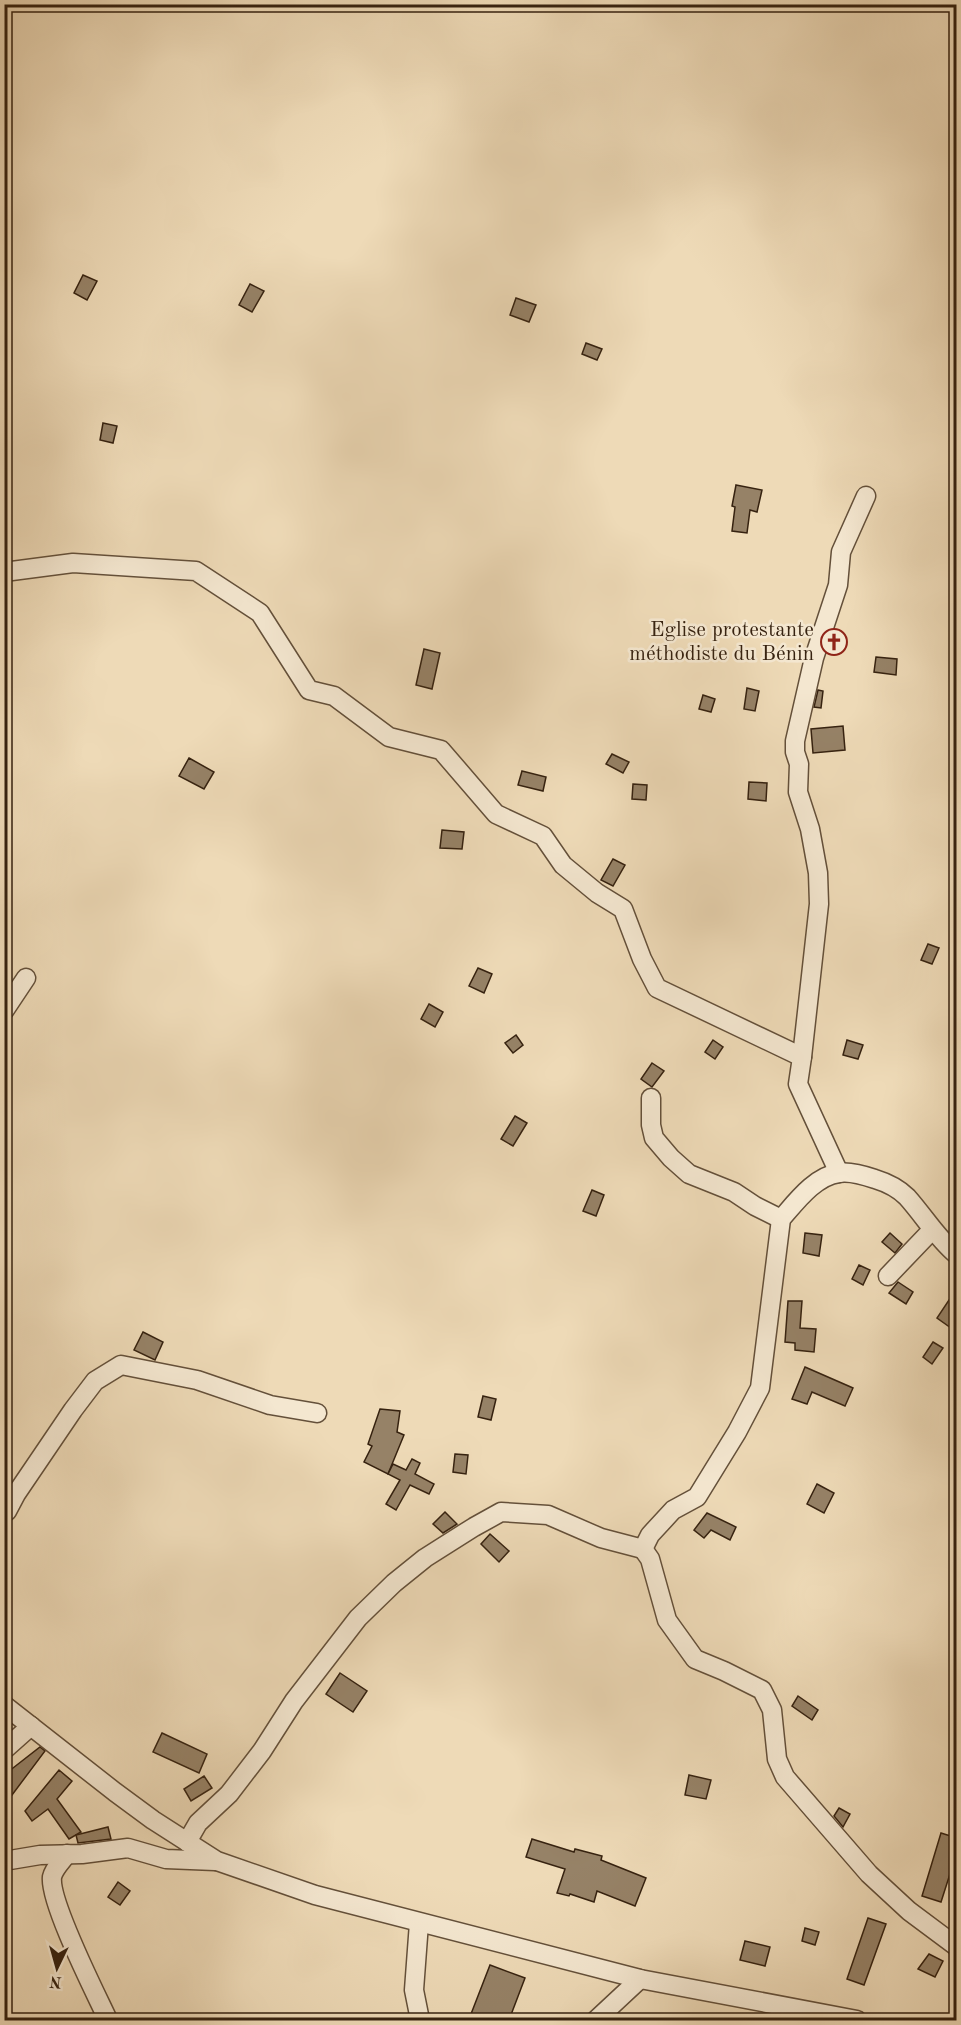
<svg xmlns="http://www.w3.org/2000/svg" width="961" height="2025" font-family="'Old Standard TT',serif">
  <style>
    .building { fill: #968267; stroke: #362210; stroke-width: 1.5 }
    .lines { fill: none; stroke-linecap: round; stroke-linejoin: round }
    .minor-casing { stroke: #64503a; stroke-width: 21 }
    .minor { stroke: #f4e7d0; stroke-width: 18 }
    .labels { text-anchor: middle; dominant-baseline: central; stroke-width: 5; stroke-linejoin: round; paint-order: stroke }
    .poi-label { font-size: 21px; fill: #362210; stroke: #f4e7d0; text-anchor: end }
  </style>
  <rect width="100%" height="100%" fill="#eedab7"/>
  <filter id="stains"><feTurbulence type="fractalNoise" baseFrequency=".00333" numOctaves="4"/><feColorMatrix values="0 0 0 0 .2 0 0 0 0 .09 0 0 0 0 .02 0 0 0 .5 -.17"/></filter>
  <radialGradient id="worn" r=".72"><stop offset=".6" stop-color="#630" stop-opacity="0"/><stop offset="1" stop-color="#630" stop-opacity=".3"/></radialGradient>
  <g class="building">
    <path d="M 83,275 L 97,281 L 87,300 L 74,293 Z"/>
    <path d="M 250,284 L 264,291 L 252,312 L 239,305 Z"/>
    <path d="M 516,298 L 536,305 L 529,322 L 510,315 Z"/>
    <path d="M 586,343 L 602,349 L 597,360 L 582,354 Z"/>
    <path d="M 103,423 L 117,426 L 113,443 L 100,440 Z"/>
    <path d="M 736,485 L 762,490 L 757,512 L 750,510 L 747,533 L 732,531 L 735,507 L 732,506 Z"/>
    <path d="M 424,649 L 440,653 L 432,689 L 416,685 Z"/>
    <path d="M 876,657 L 897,659 L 896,675 L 874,672 Z"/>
    <path d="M 747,688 L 759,691 L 755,711 L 744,709 Z"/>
    <path d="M 818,690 L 823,691 L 821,708 L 814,707 Z"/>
    <path d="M 703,695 L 715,699 L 711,712 L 699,709 Z"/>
    <path d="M 843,726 L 845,750 L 813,753 L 811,729 Z"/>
    <path d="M 612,754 L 629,762 L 623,773 L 606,764 Z"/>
    <path d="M 189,758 L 214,772 L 204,789 L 179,776 Z"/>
    <path d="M 522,771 L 546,777 L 543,791 L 518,785 Z"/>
    <path d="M 749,782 L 767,783 L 766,801 L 748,799 Z"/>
    <path d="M 633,784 L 647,785 L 646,800 L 632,799 Z"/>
    <path d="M 442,830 L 464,832 L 462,849 L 440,848 Z"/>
    <path d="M 613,859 L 625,865 L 613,886 L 601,880 Z"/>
    <path d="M 928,944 L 939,948 L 932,964 L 921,960 Z"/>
    <path d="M 478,968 L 492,974 L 484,993 L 469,986 Z"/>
    <path d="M 429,1004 L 443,1012 L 435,1027 L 421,1019 Z"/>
    <path d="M 516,1035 L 523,1045 L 513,1053 L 505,1043 Z"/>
    <path d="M 713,1040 L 723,1047 L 715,1059 L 705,1052 Z"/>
    <path d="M 847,1040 L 863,1045 L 858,1059 L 843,1055 Z"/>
    <path d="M 652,1063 L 664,1071 L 652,1087 L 641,1079 Z"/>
    <path d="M 515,1116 L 527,1123 L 513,1146 L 501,1139 Z"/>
    <path d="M 592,1190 L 604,1195 L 596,1216 L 583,1211 Z"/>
    <path d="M 805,1233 L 822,1235 L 819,1256 L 803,1253 Z"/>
    <path d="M 890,1233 L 902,1244 L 895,1253 L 882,1242 Z"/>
    <path d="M 859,1265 L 870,1270 L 863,1285 L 852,1279 Z"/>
    <path d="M 898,1282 L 913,1292 L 906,1304 L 889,1293 Z"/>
    <path d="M 949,1300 L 957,1305 L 957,1320 L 951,1328 L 937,1318 Z"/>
    <path d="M 788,1301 L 802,1301 L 800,1328 L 816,1329 L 814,1352 L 795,1350 L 795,1343 L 785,1342 Z"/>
    <path d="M 143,1332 L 163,1342 L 155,1360 L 134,1350 Z"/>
    <path d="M 933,1342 L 943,1348 L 932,1364 L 923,1357 Z"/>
    <path d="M 805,1367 L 853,1388 L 845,1406 L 812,1392 L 807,1404 L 792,1399 Z"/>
    <path d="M 483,1396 L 496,1399 L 491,1420 L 478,1417 Z"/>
    <path d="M 380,1409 L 400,1411 L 397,1432 L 404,1435 L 388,1474 L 364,1462 L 372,1446 L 368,1444 Z"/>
    <path d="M 455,1454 L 468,1455 L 466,1474 L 453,1472 Z"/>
    <path d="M 412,1459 L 420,1463 L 415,1474 L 434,1484 L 429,1494 L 410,1485 L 396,1510 L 386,1504 L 400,1480 L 388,1474 L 393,1464 L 406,1470 Z"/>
    <path d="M 817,1484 L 834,1493 L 824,1513 L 807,1504 Z"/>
    <path d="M 445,1512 L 457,1524 L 443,1533 L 433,1524 Z"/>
    <path d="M 707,1513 L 736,1527 L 730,1540 L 711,1530 L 704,1538 L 694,1530 Z"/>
    <path d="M 490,1534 L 509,1551 L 499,1562 L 481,1544 Z"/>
    <path d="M 340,1673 L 367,1691 L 353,1712 L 326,1694 Z"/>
    <path d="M 798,1696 L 818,1710 L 812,1720 L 792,1706 Z"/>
    <path d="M 162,1733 L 207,1754 L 199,1773 L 153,1752 Z"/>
    <path d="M 40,1747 L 45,1751 L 12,1795 L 4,1785 L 4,1775 Z"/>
    <path d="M 59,1770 L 72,1781 L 57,1799 L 81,1832 L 69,1839 L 48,1809 L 32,1821 L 25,1811 Z"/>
    <path d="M 689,1775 L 711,1780 L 706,1799 L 685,1795 Z"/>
    <path d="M 204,1776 L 212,1788 L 191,1801 L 184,1789 Z"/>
    <path d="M 839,1808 L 850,1814 L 843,1827 L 834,1816 Z"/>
    <path d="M 108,1827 L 111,1839 L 78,1843 L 76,1835 Z"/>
    <path d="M 941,1833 L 957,1838 L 957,1852 L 941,1902 L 922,1896 Z"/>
    <path d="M 532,1839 L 574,1852 L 575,1849 L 602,1856 L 601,1860 L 646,1878 L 635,1906 L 597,1891 L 594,1902 L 570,1894 L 569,1896 L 557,1893 L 565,1869 L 526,1857 Z"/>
    <path d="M 118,1882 L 130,1891 L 120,1905 L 108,1897 Z"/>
    <path d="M 868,1918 L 886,1924 L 864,1985 L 847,1979 Z"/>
    <path d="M 805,1928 L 819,1932 L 815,1945 L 802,1941 Z"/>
    <path d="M 745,1941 L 770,1947 L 765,1966 L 740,1960 Z"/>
    <path d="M 929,1954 L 943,1961 L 935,1977 L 918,1969 Z"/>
    <path d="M 490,1965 L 525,1978 L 509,2020 L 489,2020 L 471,2014 Z"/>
  </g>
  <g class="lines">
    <defs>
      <g id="minor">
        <path d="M 4,572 L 73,563 L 196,571 L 260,613 L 309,690 L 334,696 L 389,737 L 441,750 L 496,814 L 543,836 L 563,865 L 597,893 L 623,909 L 642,959 L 657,988 L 802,1057 L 798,1084 L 839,1173"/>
        <path d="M 4,1011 L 26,978"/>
        <path d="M 802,1057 L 819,904 L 818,873 L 810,829 L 798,792 L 799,764 L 795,752 L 795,741 L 814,658 L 838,585 L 841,552 L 866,496"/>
        <path d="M 651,1098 L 651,1125 L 654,1138 L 671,1158 L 689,1174 L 734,1192 L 755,1206 L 781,1219"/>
        <path d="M 888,1276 L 932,1230"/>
        <path d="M 4,1511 L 7,1511 L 16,1494 L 73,1410 L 95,1381 L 121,1365 L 197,1380 L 270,1405 L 317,1413"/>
        <path d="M 643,1549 L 650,1559 L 667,1620 L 695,1659 L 724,1671 L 762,1690 L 772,1710 L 777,1759 L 785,1777 L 869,1874 L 909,1911 L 956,1946"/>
        <path d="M 4,1705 L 115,1792 L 153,1820 L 217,1861 L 315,1895 L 640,1979 L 857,2020"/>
        <path d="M 4,1750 L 31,1726"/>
        <path d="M 187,1842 L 198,1823 L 229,1794 L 262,1751 L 294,1701 L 358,1618 L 394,1583 L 425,1558 L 474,1527 L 501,1512 L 548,1515 L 601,1538 L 643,1549 L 650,1535 L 673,1510 L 697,1497 L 737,1432 L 760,1388 L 781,1219 C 796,1202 815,1176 839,1173 C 849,1171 866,1176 875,1179 C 888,1183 898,1188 907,1197 C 924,1216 937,1238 956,1254"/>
        <path d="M 67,1854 C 62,1861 54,1868 52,1877 C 49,1902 96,1994 108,2020"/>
        <path d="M 4,1861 L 40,1855 L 82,1854 L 128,1848 L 166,1859 L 215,1861"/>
        <path d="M 419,1923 L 414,1990 L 420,2020"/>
        <path d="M 596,2020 L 640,1979"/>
      </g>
    </defs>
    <use href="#minor" class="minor-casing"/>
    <use href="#minor" class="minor"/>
  </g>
  <defs>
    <symbol id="church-ring" viewBox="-11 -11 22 22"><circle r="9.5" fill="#f4e7d0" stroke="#8f2418" stroke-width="1.5"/><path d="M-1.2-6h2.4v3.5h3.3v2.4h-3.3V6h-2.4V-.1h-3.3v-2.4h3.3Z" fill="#8f2418"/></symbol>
  </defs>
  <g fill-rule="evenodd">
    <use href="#church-ring" x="819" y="627" width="30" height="30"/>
  </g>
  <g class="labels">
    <g class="poi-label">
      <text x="814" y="630">Eglise protestante<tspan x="814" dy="24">méthodiste du Bénin</tspan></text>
    </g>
  </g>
  <rect width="961" height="2025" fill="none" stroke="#eedab7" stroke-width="24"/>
  <rect x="6" y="6" width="949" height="2013" fill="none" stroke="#362210" stroke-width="3"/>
  <rect x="12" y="12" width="937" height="2001" fill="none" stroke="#362210" stroke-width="1.5"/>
  <g transform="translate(57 1968) rotate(185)" stroke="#f4e7d0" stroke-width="4.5" paint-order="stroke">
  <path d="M0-4.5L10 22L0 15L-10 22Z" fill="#362210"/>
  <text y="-9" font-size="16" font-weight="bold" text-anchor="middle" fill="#362210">N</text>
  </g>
  <rect width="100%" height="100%" filter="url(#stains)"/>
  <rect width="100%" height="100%" fill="url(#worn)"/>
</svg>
